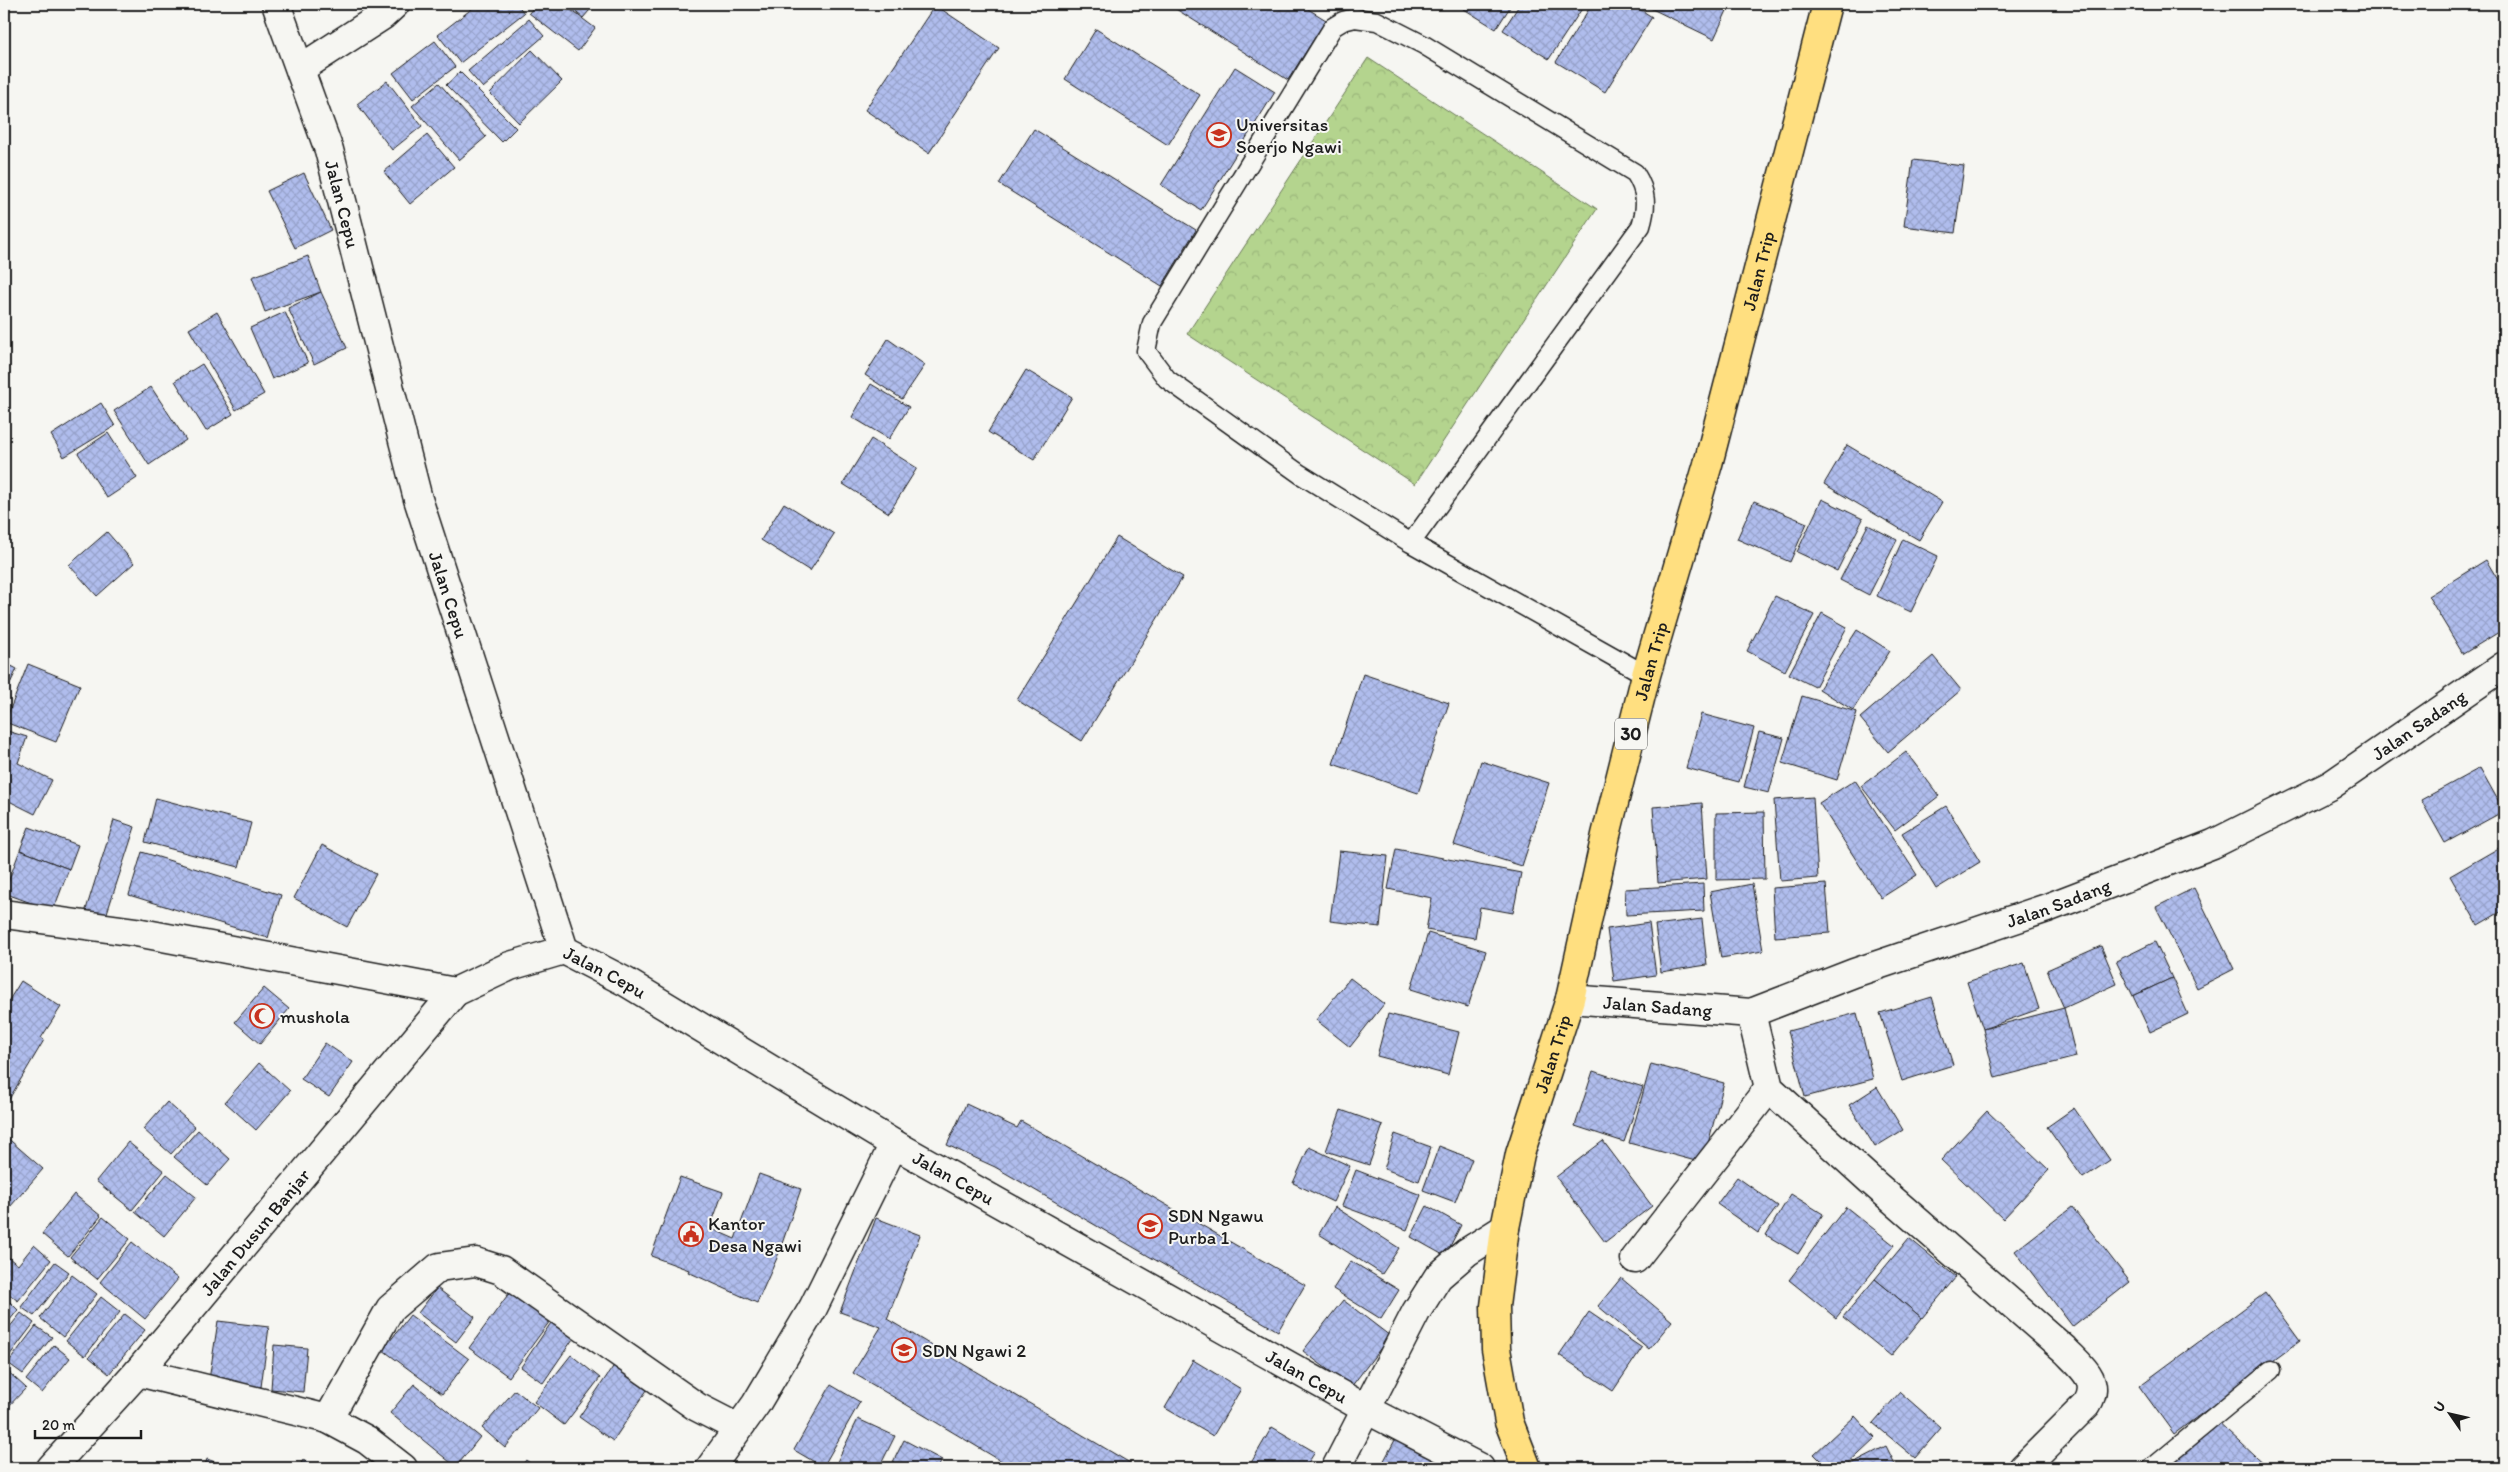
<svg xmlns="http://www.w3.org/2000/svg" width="2508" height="1472" font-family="Itim,sans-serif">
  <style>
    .forest { fill: url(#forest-crowns); stroke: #687855 }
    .building { fill: url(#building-cross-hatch); stroke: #1c1c1c }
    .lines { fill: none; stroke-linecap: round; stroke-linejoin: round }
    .service-casing { stroke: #1c1c1c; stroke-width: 21 }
    .minor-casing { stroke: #1c1c1c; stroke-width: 31 }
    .secondary-casing { stroke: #1c1c1c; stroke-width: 31 }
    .trunk-casing { stroke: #1c1c1c; stroke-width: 31 }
    .service { stroke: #f6f6f2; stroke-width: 18 }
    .minor { stroke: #f6f6f2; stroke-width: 28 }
    .secondary { stroke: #f6f6f2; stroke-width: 28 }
    .trunk { stroke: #ffdf80; stroke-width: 28 }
    .labels { text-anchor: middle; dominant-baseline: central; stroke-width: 4; stroke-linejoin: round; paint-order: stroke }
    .shield { fill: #f6f6f2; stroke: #5d5d5c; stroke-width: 1 }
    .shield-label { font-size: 18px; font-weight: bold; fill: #1c1c1c }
    .poi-label { font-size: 19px; fill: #1c1c1c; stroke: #f6f6f2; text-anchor: start }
    .street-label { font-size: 19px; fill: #1c1c1c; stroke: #f6f6f2 }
  </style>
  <defs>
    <pattern id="forest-crowns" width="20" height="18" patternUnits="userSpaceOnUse" patternTransform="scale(1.25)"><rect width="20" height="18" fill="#b4d48e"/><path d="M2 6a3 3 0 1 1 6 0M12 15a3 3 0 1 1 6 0" fill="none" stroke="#9ab57a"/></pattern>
    <pattern id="building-cross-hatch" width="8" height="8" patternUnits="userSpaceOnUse" patternTransform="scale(1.25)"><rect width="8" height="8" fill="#b0bded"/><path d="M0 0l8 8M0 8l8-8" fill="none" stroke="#97a2cb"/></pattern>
  </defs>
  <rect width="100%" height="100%" fill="#f6f6f2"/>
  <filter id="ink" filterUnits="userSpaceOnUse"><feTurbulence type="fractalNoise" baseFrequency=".02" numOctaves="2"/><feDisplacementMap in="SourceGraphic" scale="10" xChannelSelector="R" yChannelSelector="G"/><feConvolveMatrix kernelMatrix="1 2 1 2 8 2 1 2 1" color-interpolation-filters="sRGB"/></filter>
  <g filter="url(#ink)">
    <path class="forest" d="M 1368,58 L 1597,209 L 1415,484 L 1187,334 Z"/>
    <g class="building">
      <path d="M 478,4 L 517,4 L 524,13 L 460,63 L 438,35 Z"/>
      <path d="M 536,4 L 563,4 L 595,28 L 578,51 L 529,13 Z"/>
      <path d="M 566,4 L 595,4 L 583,18 Z"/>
      <path d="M 1168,4 L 1300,4 L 1326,20 L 1288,80 Z"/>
      <path d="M 1456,4 L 1512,4 L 1496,29 Z"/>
      <path d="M 1520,4 L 1585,4 L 1549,59 L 1503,30 Z"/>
      <path d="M 1592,4 L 1632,4 L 1652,17 L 1605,92 L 1556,62 Z"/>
      <path d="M 1647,4 L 1730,4 L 1714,39 L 1646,6 Z"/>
      <path d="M 935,5 L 999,48 L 929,153 L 865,110 Z"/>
      <path d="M 529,19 L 544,36 L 483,88 L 468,71 Z"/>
      <path d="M 1096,29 L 1200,95 L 1168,145 L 1065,79 Z"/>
      <path d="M 435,41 L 455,67 L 413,99 L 393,73 Z"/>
      <path d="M 532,50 L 562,81 L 519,123 L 490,93 Z"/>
      <path d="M 1235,67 L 1275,92 L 1201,210 L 1161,185 Z"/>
      <path d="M 460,72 L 516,128 L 502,142 L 446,85 Z"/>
      <path d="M 387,81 L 422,126 L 392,150 L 357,104 Z"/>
      <path d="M 439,83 L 486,137 L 459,160 L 412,106 Z"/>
      <path d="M 1034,129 L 1196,230 L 1162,286 L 999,184 Z"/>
      <path d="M 427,135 L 454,167 L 410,204 L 384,172 Z"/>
      <path d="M 1913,160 L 1964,166 L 1955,233 L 1904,226 Z"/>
      <path d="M 304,173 L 331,230 L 295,248 L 267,191 Z"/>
      <path d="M 308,256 L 321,292 L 265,312 L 252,277 Z"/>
      <path d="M 321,292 L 347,348 L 314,364 L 288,308 Z"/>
      <path d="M 217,312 L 264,394 L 236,410 L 189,329 Z"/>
      <path d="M 285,312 L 308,363 L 272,379 L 250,328 Z"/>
      <path d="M 888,339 L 925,365 L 902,399 L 865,375 Z"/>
      <path d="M 202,364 L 233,414 L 206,431 L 175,381 Z"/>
      <path d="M 1026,370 L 1072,397 L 1034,460 L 988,432 Z"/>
      <path d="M 871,384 L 909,407 L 889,439 L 852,417 Z"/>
      <path d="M 151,387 L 186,440 L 149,465 L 114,411 Z"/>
      <path d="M 101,403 L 115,426 L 64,457 L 51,435 Z"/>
      <path d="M 108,433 L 137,478 L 107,498 L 78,453 Z"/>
      <path d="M 871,439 L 917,468 L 889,513 L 843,484 Z"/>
      <path d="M 1847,445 L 1942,502 L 1919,540 L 1824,484 Z"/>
      <path d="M 1822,499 L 1863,519 L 1837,571 L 1797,552 Z"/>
      <path d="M 1754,501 L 1807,523 L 1790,562 L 1737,539 Z"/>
      <path d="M 784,503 L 834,534 L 810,571 L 761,540 Z"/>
      <path d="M 1868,525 L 1897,540 L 1869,595 L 1840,580 Z"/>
      <path d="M 107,532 L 134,563 L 97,596 L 69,565 Z"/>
      <path d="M 1117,537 L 1183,577 L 1082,741 L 1017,700 Z"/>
      <path d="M 1903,539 L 1938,556 L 1911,612 L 1877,596 Z"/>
      <path d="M 2486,560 L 2504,590 L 2504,629 L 2463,654 L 2428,596 Z"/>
      <path d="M 1775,596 L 1814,615 L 1785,671 L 1747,651 Z"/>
      <path d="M 1822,613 L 1847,627 L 1815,687 L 1789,674 Z"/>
      <path d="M 1857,630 L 1890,651 L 1853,710 L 1819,689 Z"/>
      <path d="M 1933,656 L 1961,690 L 1888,752 L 1860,718 Z"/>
      <path d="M 4,662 L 17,669 L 4,696 Z"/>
      <path d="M 28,664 L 80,685 L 56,742 L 5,722 Z"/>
      <path d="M 1363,674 L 1449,703 L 1418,793 L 1333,764 Z"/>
      <path d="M 1802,696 L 1857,712 L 1837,780 L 1782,763 Z"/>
      <path d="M 1701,714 L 1754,728 L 1739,782 L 1686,768 Z"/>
      <path d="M 4,730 L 27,737 L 18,763 L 52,780 L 35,814 L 7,800 L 6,803 L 4,803 Z"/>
      <path d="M 1759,732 L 1784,738 L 1769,793 L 1744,787 Z"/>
      <path d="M 1906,752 L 1939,796 L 1895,830 L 1861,786 Z"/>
      <path d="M 1481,761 L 1549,783 L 1522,866 L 1454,845 Z"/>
      <path d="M 2480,768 L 2504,811 L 2445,843 L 2421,800 Z"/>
      <path d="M 1855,780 L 1917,875 L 1881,898 L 1819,803 Z"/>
      <path d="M 1813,797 L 1818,878 L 1780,881 L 1774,800 Z"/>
      <path d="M 156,798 L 251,823 L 239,867 L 145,842 Z"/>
      <path d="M 1702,803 L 1707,879 L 1658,883 L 1653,807 Z"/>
      <path d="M 1946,806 L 1980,862 L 1936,889 L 1902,833 Z"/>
      <path d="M 4,812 L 10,814 L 4,828 Z"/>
      <path d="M 1764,812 L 1765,879 L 1716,880 L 1716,813 Z"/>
      <path d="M 114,820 L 135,827 L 104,922 L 84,916 Z"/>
      <path d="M 29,827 L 78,845 L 69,869 L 20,850 Z"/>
      <path d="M 322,845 L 376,874 L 347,927 L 294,898 Z"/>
      <path d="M 2504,845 L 2504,910 L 2478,925 L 2450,876 Z"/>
      <path d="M 1396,849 L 1521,873 L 1513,913 L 1480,907 L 1475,938 L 1426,930 L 1432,898 L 1388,889 Z"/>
      <path d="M 20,850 L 69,869 L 53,911 L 4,893 Z"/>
      <path d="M 1339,851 L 1388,856 L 1380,927 L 1330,921 Z"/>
      <path d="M 142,852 L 281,895 L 268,938 L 129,895 Z"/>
      <path d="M 1703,884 L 1704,911 L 1626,915 L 1625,889 Z"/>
      <path d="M 1752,884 L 1763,951 L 1721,958 L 1710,892 Z"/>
      <path d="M 1826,884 L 1830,933 L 1775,937 L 1772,888 Z"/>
      <path d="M 2194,888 L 2234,969 L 2197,988 L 2156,907 Z"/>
      <path d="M 1702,919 L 1707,965 L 1661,972 L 1655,925 Z"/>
      <path d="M 1649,923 L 1656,975 L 1614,981 L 1607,929 Z"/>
      <path d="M 1428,933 L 1486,951 L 1468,1007 L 1411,989 Z"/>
      <path d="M 2155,942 L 2172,978 L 2133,996 L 2116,961 Z"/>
      <path d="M 2101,946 L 2117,984 L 2064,1008 L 2047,970 Z"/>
      <path d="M 2024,963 L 2039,1009 L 1983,1029 L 1967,982 Z"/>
      <path d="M 1350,978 L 1384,1004 L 1350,1047 L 1316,1020 Z"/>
      <path d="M 2172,978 L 2188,1014 L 2150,1032 L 2133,996 Z"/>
      <path d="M 21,981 L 61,1007 L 41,1038 L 44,1040 L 8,1101 L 4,1099 L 4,1008 Z"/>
      <path d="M 264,988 L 289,1009 L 260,1044 L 235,1022 Z"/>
      <path d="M 1932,997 L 1953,1065 L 1902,1081 L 1880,1013 Z"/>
      <path d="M 2064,1008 L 2076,1057 L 1995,1078 L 1983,1029 Z"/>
      <path d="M 1857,1013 L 1873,1079 L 1805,1097 L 1788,1031 Z"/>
      <path d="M 1388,1014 L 1459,1032 L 1448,1075 L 1377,1056 Z"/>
      <path d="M 325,1043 L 353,1062 L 329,1097 L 301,1079 Z"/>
      <path d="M 259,1063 L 290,1091 L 256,1130 L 225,1102 Z"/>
      <path d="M 1651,1064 L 1724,1083 L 1703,1163 L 1629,1143 Z"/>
      <path d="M 1593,1071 L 1643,1087 L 1624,1142 L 1575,1126 Z"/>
      <path d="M 1877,1087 L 1903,1130 L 1875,1147 L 1849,1105 Z"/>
      <path d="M 167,1102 L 195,1127 L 171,1154 L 143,1129 Z"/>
      <path d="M 966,1104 L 1017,1128 L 1021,1121 L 1305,1285 L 1278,1331 L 995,1167 L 947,1145 Z"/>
      <path d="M 2074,1108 L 2110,1160 L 2083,1178 L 2047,1127 Z"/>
      <path d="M 1341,1110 L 1383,1125 L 1369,1165 L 1326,1151 Z"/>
      <path d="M 1987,1111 L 2049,1170 L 2003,1219 L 1941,1160 Z"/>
      <path d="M 198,1130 L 230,1159 L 207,1185 L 174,1157 Z"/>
      <path d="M 1395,1134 L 1431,1147 L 1419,1181 L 1384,1169 Z"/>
      <path d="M 4,1135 L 43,1169 L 10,1207 L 4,1201 Z"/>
      <path d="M 1603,1141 L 1652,1206 L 1605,1242 L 1556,1177 Z"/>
      <path d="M 128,1142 L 164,1171 L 132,1210 L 96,1181 Z"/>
      <path d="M 1439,1146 L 1472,1159 L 1455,1202 L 1423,1190 Z"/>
      <path d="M 1309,1147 L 1350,1166 L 1333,1202 L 1293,1183 Z"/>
      <path d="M 1356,1170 L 1421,1195 L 1407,1230 L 1342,1206 Z"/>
      <path d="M 167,1174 L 196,1197 L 164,1236 L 135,1212 Z"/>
      <path d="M 759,1174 L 801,1189 L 777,1258 L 757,1303 L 688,1272 L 689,1270 L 651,1256 L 680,1177 L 723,1192 L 710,1228 L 735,1239 Z"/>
      <path d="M 1737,1177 L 1778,1206 L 1758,1233 L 1717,1204 Z"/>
      <path d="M 74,1194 L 101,1216 L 68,1256 L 42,1234 Z"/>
      <path d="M 1791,1194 L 1823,1214 L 1798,1254 L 1766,1235 Z"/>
      <path d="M 1427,1206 L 1461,1225 L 1445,1256 L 1411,1237 Z"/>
      <path d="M 1335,1207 L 1399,1248 L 1382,1274 L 1319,1234 Z"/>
      <path d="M 1846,1207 L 1894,1245 L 1836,1318 L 1789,1280 Z"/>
      <path d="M 2072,1207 L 2130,1282 L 2073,1327 L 2015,1251 Z"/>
      <path d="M 103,1217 L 130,1239 L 97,1279 L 70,1257 Z"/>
      <path d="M 876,1218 L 920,1235 L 887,1319 L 1130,1463 L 1127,1468 L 1013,1468 L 853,1373 L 881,1327 L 840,1312 Z"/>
      <path d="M 1909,1238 L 1956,1277 L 1922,1318 L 1875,1279 Z"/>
      <path d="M 132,1242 L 178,1279 L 145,1319 L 100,1282 Z"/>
      <path d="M 34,1245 L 51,1260 L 18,1301 L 4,1290 L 4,1257 L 5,1255 L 18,1265 Z"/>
      <path d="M 1351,1261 L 1399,1290 L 1381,1319 L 1333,1289 Z"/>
      <path d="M 55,1262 L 69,1272 L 34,1316 L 21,1307 Z"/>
      <path d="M 72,1275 L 97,1294 L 63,1337 L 40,1318 Z"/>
      <path d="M 1621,1278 L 1672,1321 L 1649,1349 L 1598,1306 Z"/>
      <path d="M 1875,1279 L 1922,1318 L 1891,1356 L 1843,1317 Z"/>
      <path d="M 515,1285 L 555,1314 L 509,1377 L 469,1348 Z"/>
      <path d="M 437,1288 L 475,1317 L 456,1342 L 418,1313 Z"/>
      <path d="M 2265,1293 L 2300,1341 L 2174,1434 L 2139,1386 Z"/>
      <path d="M 4,1296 L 18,1310 L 4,1327 Z"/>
      <path d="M 101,1297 L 120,1312 L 85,1356 L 66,1341 Z"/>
      <path d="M 1343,1300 L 1390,1336 L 1351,1387 L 1303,1351 Z"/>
      <path d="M 1589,1312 L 1642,1348 L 1613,1391 L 1559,1355 Z"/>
      <path d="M 21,1313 L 34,1323 L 6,1360 L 4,1358 L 4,1334 Z"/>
      <path d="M 125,1314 L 145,1330 L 109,1374 L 89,1357 Z"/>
      <path d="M 410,1315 L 469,1359 L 442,1394 L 383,1350 Z"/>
      <path d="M 555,1317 L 577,1333 L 543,1383 L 521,1367 Z"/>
      <path d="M 218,1321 L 269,1327 L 261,1387 L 209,1380 Z"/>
      <path d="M 36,1326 L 52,1337 L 23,1374 L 8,1363 Z"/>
      <path d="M 54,1345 L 70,1358 L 42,1393 L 26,1380 Z"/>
      <path d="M 274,1345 L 307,1348 L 303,1392 L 271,1389 Z"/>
      <path d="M 571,1355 L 600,1378 L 564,1425 L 534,1402 Z"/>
      <path d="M 1193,1360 L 1241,1389 L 1213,1436 L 1165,1408 Z"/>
      <path d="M 617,1361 L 651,1384 L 613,1441 L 579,1417 Z"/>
      <path d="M 4,1368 L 26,1388 L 4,1411 Z"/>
      <path d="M 414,1384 L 480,1437 L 456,1467 L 390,1413 Z"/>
      <path d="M 831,1385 L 860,1402 L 823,1467 L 794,1450 Z"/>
      <path d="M 515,1390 L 538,1408 L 505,1448 L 482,1428 Z"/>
      <path d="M 1900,1392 L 1941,1428 L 1915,1458 L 1873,1423 Z"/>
      <path d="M 1855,1416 L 1875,1438 L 1843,1468 L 1828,1468 L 1814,1454 Z"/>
      <path d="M 2214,1418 L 2268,1468 L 2183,1468 L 2174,1460 Z"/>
      <path d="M 858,1419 L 895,1436 L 879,1468 L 834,1468 Z"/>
      <path d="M 1272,1427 L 1315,1452 L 1305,1468 L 1248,1468 Z"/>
      <path d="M 904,1440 L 942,1460 L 938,1468 L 890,1468 Z"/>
      <path d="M 1395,1440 L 1444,1466 L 1442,1468 L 1380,1468 Z"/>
      <path d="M 1886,1446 L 1897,1468 L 1845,1468 L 1845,1467 Z"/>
      <path d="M 207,1459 L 231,1468 L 204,1468 Z"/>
      <path d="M 303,1460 L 319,1468 L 298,1468 Z"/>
      <path d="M 526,1460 L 536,1468 L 520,1468 Z"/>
      <path d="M 1746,1462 L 1753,1468 L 1740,1468 Z"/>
      <path d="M 249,1464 L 265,1468 L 247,1468 Z"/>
    </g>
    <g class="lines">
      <defs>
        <g id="service">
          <path d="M 1411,543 L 1641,226 C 1647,206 1647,192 1635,173 L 1424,45 L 1377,21 L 1355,18 L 1343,21 L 1333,27 L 1152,323 L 1146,351 L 1167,379 L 1300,474 L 1411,543 L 1646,675"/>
          <path d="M 2152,1468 L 2271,1370"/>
        </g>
        <g id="minor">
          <path id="s1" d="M 276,4 L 329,150 L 418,499 L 564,950 L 626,982 L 894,1144 L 1366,1409 L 1480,1468"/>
          <path d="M 300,69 L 382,16 L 395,4"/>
          <path d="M 4,914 L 136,932 L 455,992 L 510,966 L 564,950"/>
          <path d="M 1751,1013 L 1769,1088 L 1870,1180 L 2064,1349 C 2080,1366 2102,1380 2087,1404 L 2023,1468"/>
          <path d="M 1635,1259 L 1769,1088"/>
          <path d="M 138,1372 L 328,1419 L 367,1440 L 403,1468"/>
          <path d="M 328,1419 L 390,1309 L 439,1267 L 476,1262 L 501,1270 L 697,1407 L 738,1428"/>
          <path id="s2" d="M 51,1468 L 138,1372 L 455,992"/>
          <path d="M 710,1468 L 756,1404 L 813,1308 L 894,1144"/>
          <path d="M 1336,1468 L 1416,1312 L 1438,1277 L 1467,1252 L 1505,1228"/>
        </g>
        <g id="secondary">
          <path id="s3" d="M 1570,999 L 1751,1013 L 1854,973 L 2047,908 L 2213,844 L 2331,785 L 2504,666"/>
        </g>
        <g id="trunk">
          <path id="s4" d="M 1527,1468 L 1509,1422 L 1496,1349 L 1495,1306 L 1505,1228 L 1520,1154 L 1570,999 L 1606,835 L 1646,675 L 1708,464 L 1827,4"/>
        </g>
      </defs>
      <use href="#service" class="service-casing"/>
      <use href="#minor" class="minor-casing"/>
      <use href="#secondary" class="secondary-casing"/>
      <use href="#trunk" class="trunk-casing"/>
      <use href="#service" class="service"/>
      <use href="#minor" class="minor"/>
      <use href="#secondary" class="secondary"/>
      <use href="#trunk" class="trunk"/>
    </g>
  </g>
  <defs>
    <symbol id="university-ring" viewBox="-11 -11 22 22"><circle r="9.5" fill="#f6f6f2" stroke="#c8321e" stroke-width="1.5"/><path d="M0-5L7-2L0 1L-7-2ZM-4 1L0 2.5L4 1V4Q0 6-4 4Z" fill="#c8321e"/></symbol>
    <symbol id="mosque-ring" viewBox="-11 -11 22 22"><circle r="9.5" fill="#f6f6f2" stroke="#c8321e" stroke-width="1.5"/><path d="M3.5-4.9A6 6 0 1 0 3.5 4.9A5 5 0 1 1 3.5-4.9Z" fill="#c8321e"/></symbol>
    <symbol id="school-ring" viewBox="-11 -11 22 22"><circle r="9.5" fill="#f6f6f2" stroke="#c8321e" stroke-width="1.5"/><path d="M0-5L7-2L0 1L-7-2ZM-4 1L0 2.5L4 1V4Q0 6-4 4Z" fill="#c8321e"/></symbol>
    <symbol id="civic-ring" viewBox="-11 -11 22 22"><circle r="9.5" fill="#f6f6f2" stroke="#c8321e" stroke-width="1.5"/><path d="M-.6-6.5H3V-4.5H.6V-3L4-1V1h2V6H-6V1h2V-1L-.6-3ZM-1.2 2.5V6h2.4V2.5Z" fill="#c8321e"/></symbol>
  </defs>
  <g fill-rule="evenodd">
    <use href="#university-ring" x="1205" y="121" width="28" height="28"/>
    <use href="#mosque-ring" x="248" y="1002" width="28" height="28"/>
    <use href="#school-ring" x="1136" y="1212" width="28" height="28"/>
    <use href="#civic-ring" x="677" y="1220" width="28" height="28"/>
    <use href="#school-ring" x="890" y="1336" width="28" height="28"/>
  </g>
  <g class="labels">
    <rect class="shield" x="1615" y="718.5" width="32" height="31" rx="4"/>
    <g class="shield-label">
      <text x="1631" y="734">30</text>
    </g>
    <g class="poi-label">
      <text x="1236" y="124">Universitas<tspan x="1236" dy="22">Soerjo Ngawi</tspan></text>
      <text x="280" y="1016">mushola</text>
      <text x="1168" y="1215">SDN Ngawu<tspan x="1168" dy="22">Purba 1</tspan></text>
      <text x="708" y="1223">Kantor<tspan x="708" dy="22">Desa Ngawi</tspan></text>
      <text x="922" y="1350">SDN Ngawi 2</text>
    </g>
    <g class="street-label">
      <text stroke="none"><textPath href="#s1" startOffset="211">Jalan Cepu</textPath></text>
      <text stroke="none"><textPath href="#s4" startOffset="1236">Jalan Trip</textPath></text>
      <text stroke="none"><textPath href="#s1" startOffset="616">Jalan Cepu</textPath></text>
      <text stroke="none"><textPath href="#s4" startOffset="831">Jalan Trip</textPath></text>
      <text stroke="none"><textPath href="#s3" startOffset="912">Jalan Sadang</textPath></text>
      <text stroke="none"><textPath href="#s3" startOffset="508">Jalan Sadang</textPath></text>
      <text stroke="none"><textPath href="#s1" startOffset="1036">Jalan Cepu</textPath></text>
      <text stroke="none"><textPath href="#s3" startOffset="88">Jalan Sadang</textPath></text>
      <text stroke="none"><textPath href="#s4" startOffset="426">Jalan Trip</textPath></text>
      <text stroke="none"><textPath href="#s1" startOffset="1441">Jalan Cepu</textPath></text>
      <text stroke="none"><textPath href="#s2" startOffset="312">Jalan Dusun Banjar</textPath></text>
      <text stroke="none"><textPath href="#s1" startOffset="1846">Jalan Cepu</textPath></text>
    </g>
  </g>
  <rect width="2508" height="1472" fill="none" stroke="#f6f6f2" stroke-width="20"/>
  <rect x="10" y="10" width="2488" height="1452" fill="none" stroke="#1c1c1c" stroke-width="2" filter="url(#ink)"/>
  <g transform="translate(2450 1414) rotate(304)" stroke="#f6f6f2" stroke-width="4" paint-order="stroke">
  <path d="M0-4L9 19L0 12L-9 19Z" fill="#1c1c1c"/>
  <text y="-8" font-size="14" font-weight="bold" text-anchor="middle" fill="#1c1c1c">U</text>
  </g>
  <path d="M35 1430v8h106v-8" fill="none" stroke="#1c1c1c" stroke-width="2.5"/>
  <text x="42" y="1430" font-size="15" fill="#1c1c1c" stroke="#f6f6f2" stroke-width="4" paint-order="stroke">20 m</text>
</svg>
